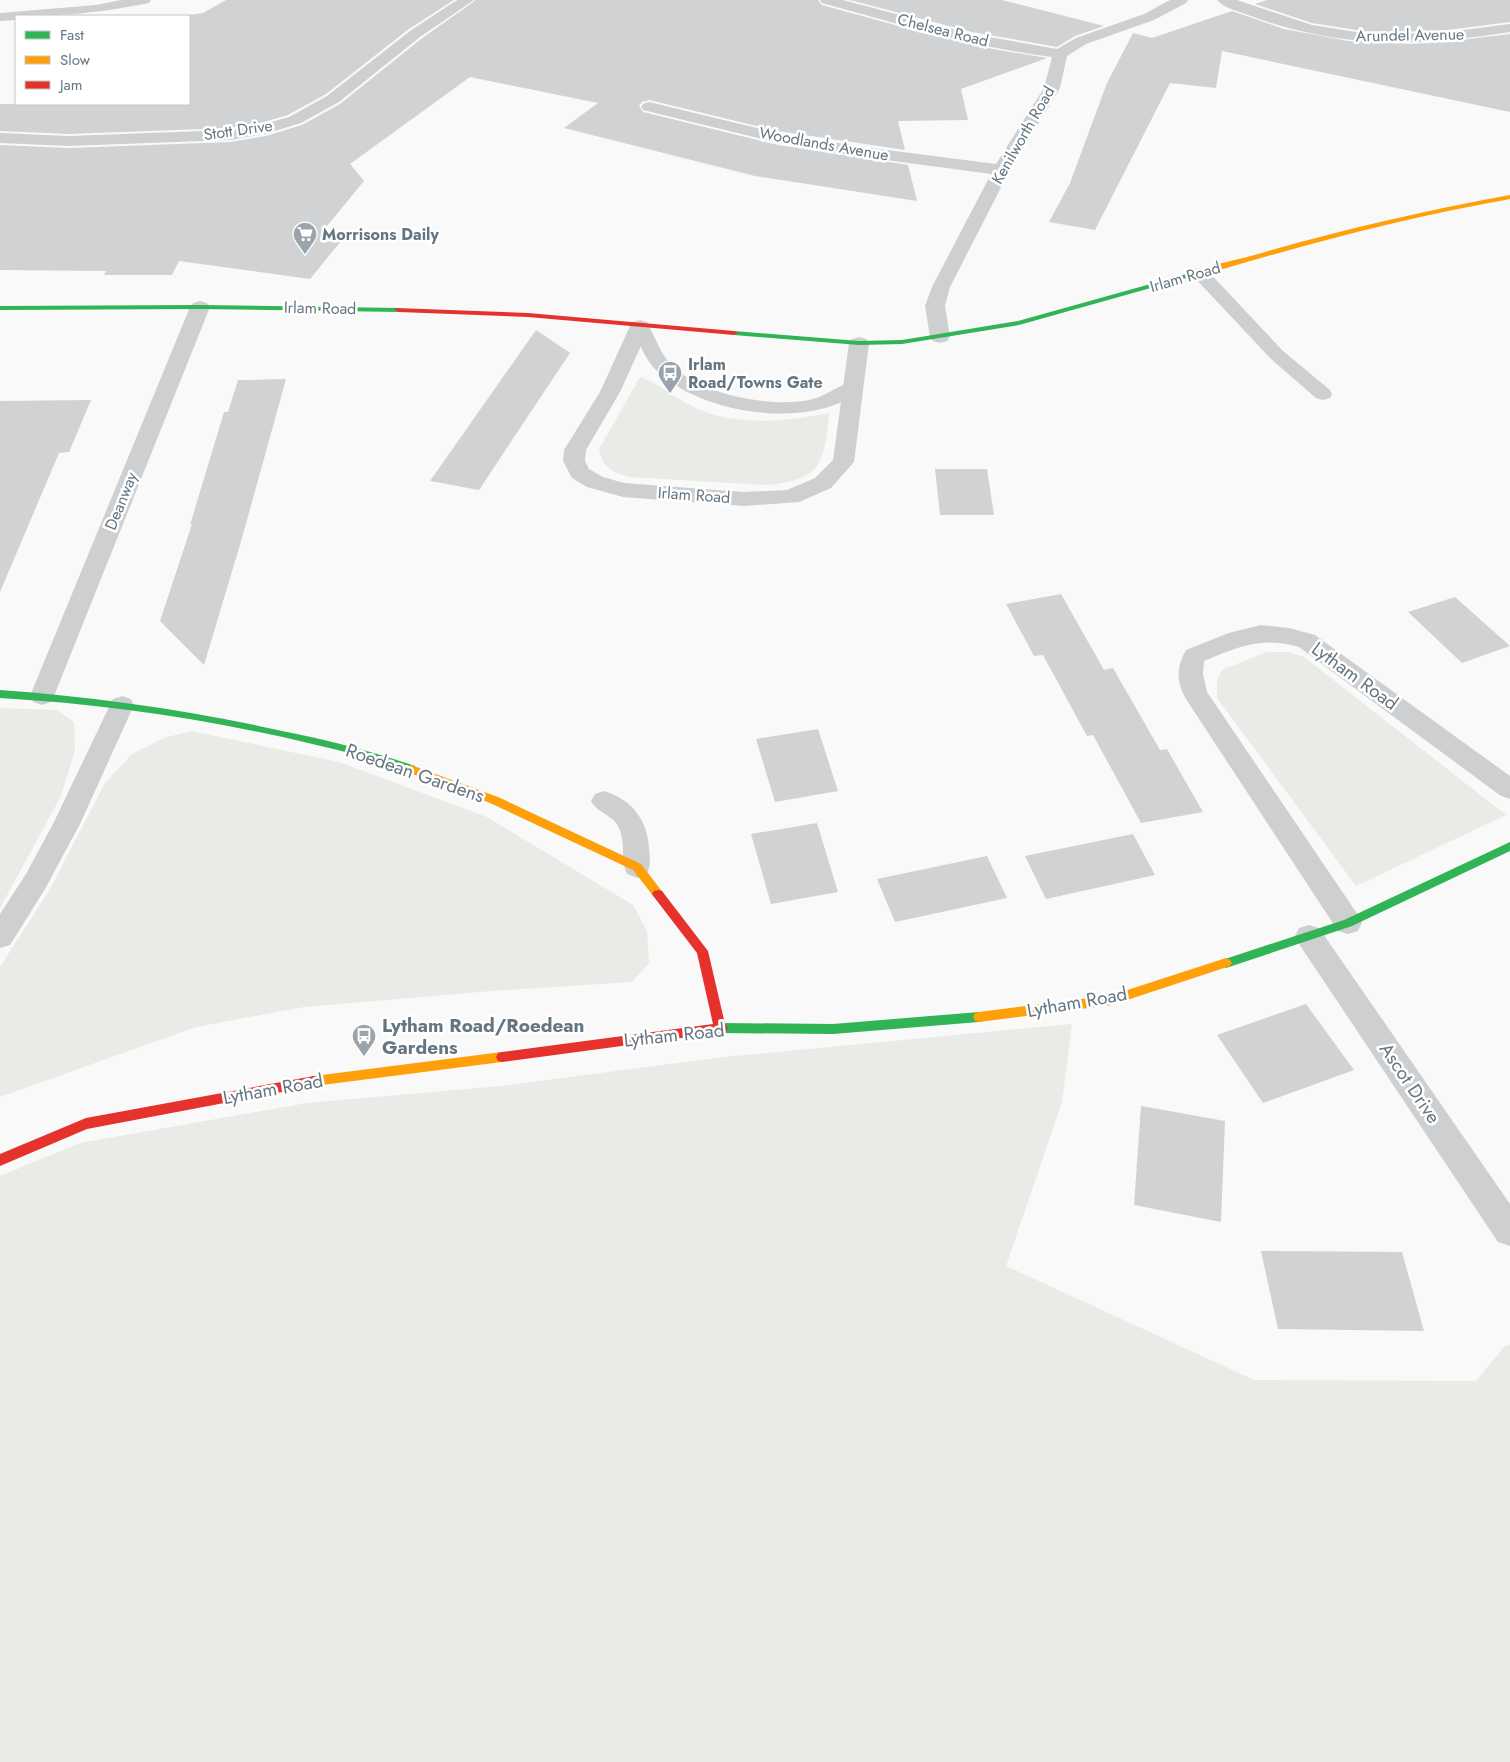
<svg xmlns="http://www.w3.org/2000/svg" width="1510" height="1762" font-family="Jost,sans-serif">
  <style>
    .green { fill: #e8ebe6 }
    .building { fill: #d0d2d3 }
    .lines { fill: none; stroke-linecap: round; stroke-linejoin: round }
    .lane { fill: #cecfd0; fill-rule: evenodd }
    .street { fill: #cecfd0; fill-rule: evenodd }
    .fast { fill: #30b455; fill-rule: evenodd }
    .slow { fill: #ff9f0a; fill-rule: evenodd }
    .jam { fill: #e5322d; fill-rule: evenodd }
    .labels { text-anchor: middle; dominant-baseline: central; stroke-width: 5; stroke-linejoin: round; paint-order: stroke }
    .far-street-label { font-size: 16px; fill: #657683; stroke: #fff }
    .far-poi-label { font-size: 16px; font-weight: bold; fill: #657683; stroke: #fff; text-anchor: start }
    .street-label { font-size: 19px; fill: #657683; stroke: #fff }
    .poi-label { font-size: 19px; font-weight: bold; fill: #657683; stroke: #fff; text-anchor: start }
  </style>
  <rect width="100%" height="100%" fill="#f9f9f9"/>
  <g class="green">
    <path d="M 640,377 C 658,383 672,396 690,405 C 729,427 787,422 829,413 C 824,464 822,480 766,485 L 629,477 C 611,471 603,469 599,449 Z"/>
    <path d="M 1266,652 L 1289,652 L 1304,657 L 1506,815 L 1356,886 L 1217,698 L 1217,681 L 1222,670 Z"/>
    <path d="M 0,708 L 57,710 L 74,722 L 75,750 L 61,796 L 0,908 Z"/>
    <path d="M 191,731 L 339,762 L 487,817 L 633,905 L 647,931 L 649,963 L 632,982 L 491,991 L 304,1007 L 196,1027 L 0,1097 L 0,967 L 49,891 L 105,783 L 132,754 L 164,738 Z"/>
    <path d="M 1072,1024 L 1062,1102 L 1006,1266 L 1254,1380 L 1476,1381 L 1505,1346 L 1510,1345 L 1510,1762 L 0,1762 L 0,1176 L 80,1143 L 307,1103 L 501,1086 L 724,1057 Z"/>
  </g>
  <g class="building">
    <path d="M 226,0 L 454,0 L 409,29 L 326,94 L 288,115 L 257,124 L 230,128 L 69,134 L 0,131 L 0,104 L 189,104 L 189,15 L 203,13 Z"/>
    <path d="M 476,0 L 818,0 L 822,5 L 935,36 L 993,49 L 1047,58 L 961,89 L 968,120 L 898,121 L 905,150 L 778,131 L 649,100 L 642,102 L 639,106 L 643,112 L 778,145 L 908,165 L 917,201 L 755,176 L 564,128 L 598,103 L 470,77 L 350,164 L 364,181 L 322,232 L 346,235 L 310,279 L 179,261 L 172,275 L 104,275 L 106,271 L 0,270 L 0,145 L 69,148 L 230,142 L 266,136 L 302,125 L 340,104 L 421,39 Z"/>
    <path d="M 850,0 L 1002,0 L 1104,26 L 1075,36 L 1057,47 L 972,32 Z"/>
    <path d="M 1267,0 L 1510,0 L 1510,22 L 1440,31 L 1369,32 L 1312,23 L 1255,4 Z"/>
    <path d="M 1232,11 L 1284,29 L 1348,41 L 1411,44 L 1443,42 L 1510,34 L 1510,112 L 1222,51 L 1216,88 L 1170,83 L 1095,230 L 1049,222 L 1070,183 L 1107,83 L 1133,33 L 1152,38 Z"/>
    <path d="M 536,330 L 570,353 L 479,490 L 430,481 Z"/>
    <path d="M 286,379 L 242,538 L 204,665 L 160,621 L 192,524 L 190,525 L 224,412 L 228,412 L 238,380 Z"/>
    <path d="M 91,400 L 69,452 L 59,453 L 0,592 L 0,401 Z"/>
    <path d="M 935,469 L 987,469 L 994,515 L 940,515 Z"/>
    <path d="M 1061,594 L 1104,670 L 1113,668 L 1160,750 L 1167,749 L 1203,812 L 1141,823 L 1093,735 L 1087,736 L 1043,655 L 1034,656 L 1006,604 Z"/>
    <path d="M 1455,597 L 1510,646 L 1462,663 L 1408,612 Z"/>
    <path d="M 818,729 L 838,791 L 775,802 L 756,739 Z"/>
    <path d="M 817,823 L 838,892 L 771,904 L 751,834 Z"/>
    <path d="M 1133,834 L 1155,875 L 1046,899 L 1025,856 Z"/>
    <path d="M 987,856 L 1007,898 L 895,922 L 877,879 Z"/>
    <path d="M 1306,1004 L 1354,1070 L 1263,1103 L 1217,1035 Z"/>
    <path d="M 1141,1106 L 1225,1121 L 1221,1222 L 1134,1205 Z"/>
    <path d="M 1261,1251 L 1402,1252 L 1424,1331 L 1278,1329 Z"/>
  </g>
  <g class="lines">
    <g class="lane">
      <path d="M 1200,268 L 1206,269 L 1283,351 L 1330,390 L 1332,394 L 1330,398 L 1323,400 L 1316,398 L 1271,359 L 1194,277 L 1192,273 L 1194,269 Z"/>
      <path d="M 640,321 L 646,322 C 655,335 659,351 669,362 C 697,395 773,409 813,399 C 830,395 844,380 858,383 L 861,387 C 853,399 838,404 825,408 C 774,422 699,409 658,372 C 645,361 639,341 631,326 L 634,322 Z"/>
    </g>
    <g class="street">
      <path d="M 121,0 L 151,0 L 149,3 L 144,4 C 98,13 63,16 16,16 L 16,20 L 0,21 L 0,13 L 96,5 Z"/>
      <path d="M 457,0 L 474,0 L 420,37 L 339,102 L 301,123 L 265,134 L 230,140 L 69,146 L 0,143 L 0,133 L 69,136 L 230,130 L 257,126 L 289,117 L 327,96 L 410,31 Z"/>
      <path d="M 820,0 L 843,0 L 972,34 L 1057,49 L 1076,38 L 1144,14 L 1170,0 L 1188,0 L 1186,3 L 1154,20 L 1086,44 L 1067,56 L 1060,88 L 1010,170 L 950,287 L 945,306 L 950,337 L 947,341 L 940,343 L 933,341 L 930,337 L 925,306 L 932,287 L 991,174 L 856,156 L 778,143 L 643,110 L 641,107 L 643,104 L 649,102 L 778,133 L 856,146 L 996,164 L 1044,88 L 1052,57 C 973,47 898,24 822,3 Z"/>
      <path d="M 1217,0 L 1237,0 L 1312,25 L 1369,34 L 1440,33 L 1510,24 L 1510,32 C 1416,47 1341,49 1251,16 C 1241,12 1223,8 1217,0 Z"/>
      <path d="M 200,301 L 207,303 L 210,307 L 54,696 L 51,702 L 42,705 L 33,702 L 30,696 L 190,307 L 193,303 Z"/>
      <path d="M 640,320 L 647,322 L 650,326 L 620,392 L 586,450 L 585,461 L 589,469 L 603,477 L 624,483 L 744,492 L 787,490 L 815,478 L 833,460 L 849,343 L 852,339 L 859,337 L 866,339 L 869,343 L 854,462 L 831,488 L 799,502 L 744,506 L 623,497 L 587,487 L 572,478 L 563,461 L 564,450 L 600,392 L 630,326 L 633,322 Z"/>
      <path d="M 1261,625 L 1289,628 L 1315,635 L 1510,776 L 1510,799 L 1501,796 L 1299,647 C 1260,636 1239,647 1204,661 L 1203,674 L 1207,692 L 1358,915 L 1362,923 L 1358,931 L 1348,934 L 1338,931 L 1186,699 C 1176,682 1176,667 1186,650 L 1229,633 Z"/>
      <path d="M 122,696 L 131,699 L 134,705 L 80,824 L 45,889 L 10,945 L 0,948 L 0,914 L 26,874 L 53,824 L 110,705 L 113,699 Z"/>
      <path d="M 604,791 C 632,800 647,819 649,848 C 650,858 651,865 647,874 L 637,878 L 627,874 C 620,860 626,843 619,828 C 614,815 597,813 591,801 L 595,794 Z"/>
      <path d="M 1309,925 L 1319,928 L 1510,1204 L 1510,1246 L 1498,1242 L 1299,944 L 1295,936 L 1299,928 Z"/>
    </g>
    <g class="fast">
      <path d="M 1190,273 L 1197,275 L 1019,325 L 902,344 L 859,345 L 734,335 L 730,333 L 734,331 L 859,341 L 902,340 L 1018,321 Z"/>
      <path d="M 200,305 L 399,308 L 403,310 L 399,312 L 200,309 L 0,310 L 0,306 Z"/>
      <path d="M 0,690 C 95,697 189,710 282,731 C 327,740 372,751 415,766 L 416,769 L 411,773 C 395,768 380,762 364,757 C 245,725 123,705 0,698 Z"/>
      <path d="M 1510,842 L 1510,851 L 1352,926 L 1226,968 L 1222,966 L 1220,963 L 1222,960 L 1344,920 Z"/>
      <path d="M 979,1012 L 983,1013 L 985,1017 L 983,1021 L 979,1022 L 833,1034 L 722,1033 L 718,1032 L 716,1028 L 718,1024 L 722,1023 L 833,1024 Z"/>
    </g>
    <g class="slow">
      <path d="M 1510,195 L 1510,199 C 1403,218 1299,246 1196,277 L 1189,275 C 1200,267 1236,260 1251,256 C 1336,231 1422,211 1510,195 Z"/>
      <path d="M 411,765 L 498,797 L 641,864 L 664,894 L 662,897 L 654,897 L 633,870 L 490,803 L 407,772 L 406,769 Z"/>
      <path d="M 1226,958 L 1230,960 L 1232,963 L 1230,966 L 1112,1005 L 979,1022 L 975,1021 L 973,1017 L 975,1013 L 979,1012 L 1112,995 Z"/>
      <path d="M 502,1052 L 506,1053 L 508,1057 L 506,1061 L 502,1062 L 314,1086 L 310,1085 L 308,1081 L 310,1077 L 314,1076 Z"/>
    </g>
    <g class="jam">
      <path d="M 396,308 L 528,313 L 734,331 L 738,333 L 734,335 L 528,317 L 399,312 L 395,310 Z"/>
      <path d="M 658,890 L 662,891 L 708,951 L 725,1024 L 728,1028 L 726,1032 L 502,1062 L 498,1061 L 496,1057 L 498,1053 L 502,1052 L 713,1024 L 697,953 L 654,897 L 652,894 L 654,891 Z"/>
      <path d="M 314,1076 L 318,1077 L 320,1081 L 318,1085 L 314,1086 L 87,1129 L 0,1166 L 0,1154 L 86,1118 Z"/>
    </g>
  </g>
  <defs>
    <symbol id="supermarket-pin" viewBox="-11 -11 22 30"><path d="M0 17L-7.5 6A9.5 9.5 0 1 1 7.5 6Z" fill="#99a4ac" stroke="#fff"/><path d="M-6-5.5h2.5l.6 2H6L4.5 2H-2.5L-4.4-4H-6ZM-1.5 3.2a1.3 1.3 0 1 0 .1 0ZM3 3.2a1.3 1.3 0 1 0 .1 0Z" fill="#fff"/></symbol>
    <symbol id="bus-pin" viewBox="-11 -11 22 30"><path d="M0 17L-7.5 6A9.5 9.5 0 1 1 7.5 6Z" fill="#99a4ac" stroke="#fff"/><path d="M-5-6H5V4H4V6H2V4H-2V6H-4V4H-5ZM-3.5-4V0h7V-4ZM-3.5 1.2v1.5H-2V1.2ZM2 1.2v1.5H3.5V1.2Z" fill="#fff"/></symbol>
  </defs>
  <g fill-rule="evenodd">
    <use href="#supermarket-pin" x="291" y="220" width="28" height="38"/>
    <use href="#bus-pin" x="656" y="359" width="28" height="38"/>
    <use href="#bus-pin" x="350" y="1022" width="28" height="38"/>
  </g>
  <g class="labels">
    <g class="far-street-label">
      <text transform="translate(943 30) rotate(14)">Chelsea Road</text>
      <text transform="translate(1410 35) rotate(-1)">Arundel Avenue</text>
      <text transform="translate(238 130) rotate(-8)">Stott Drive</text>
      <text transform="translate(1023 135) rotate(-60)">Kenilworth Road</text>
      <text transform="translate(824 144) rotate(10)">Woodlands Avenue</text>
      <text transform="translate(1185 277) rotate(-16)">Irlam Road</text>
      <text transform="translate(320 308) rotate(1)">Irlam Road</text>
      <text transform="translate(694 495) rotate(4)">Irlam Road</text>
      <text transform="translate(121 501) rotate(-68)">Deanway</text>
    </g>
    <g class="far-poi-label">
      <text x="322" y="234">Morrisons Daily</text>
      <text x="688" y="364">Irlam<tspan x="688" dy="18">Road/Towns Gate</tspan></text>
    </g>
    <g class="street-label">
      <text transform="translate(1355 676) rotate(36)">Lytham Road</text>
      <text transform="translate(415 773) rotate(19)">Roedean Gardens</text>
      <text transform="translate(1077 1002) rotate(-10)">Lytham Road</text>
      <text transform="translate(674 1035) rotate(-6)">Lytham Road</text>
      <text transform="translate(1410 1083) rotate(56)">Ascot Drive</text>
      <text transform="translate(273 1089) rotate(-10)">Lytham Road</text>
    </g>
    <g class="poi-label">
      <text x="382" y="1025">Lytham Road/Roedean<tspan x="382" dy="22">Gardens</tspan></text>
    </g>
  </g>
  <rect x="15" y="15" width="175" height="90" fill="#ffffff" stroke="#c1c8cd"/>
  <rect x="25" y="31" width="25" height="8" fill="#30b455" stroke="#c1c8cd"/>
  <text x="60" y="40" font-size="15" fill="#657683">Fast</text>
  <rect x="25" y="56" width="25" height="8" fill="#ff9f0a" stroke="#c1c8cd"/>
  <text x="60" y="65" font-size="15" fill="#657683">Slow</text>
  <rect x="25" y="81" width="25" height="8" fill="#e5322d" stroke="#c1c8cd"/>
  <text x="60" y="90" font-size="15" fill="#657683">Jam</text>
</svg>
